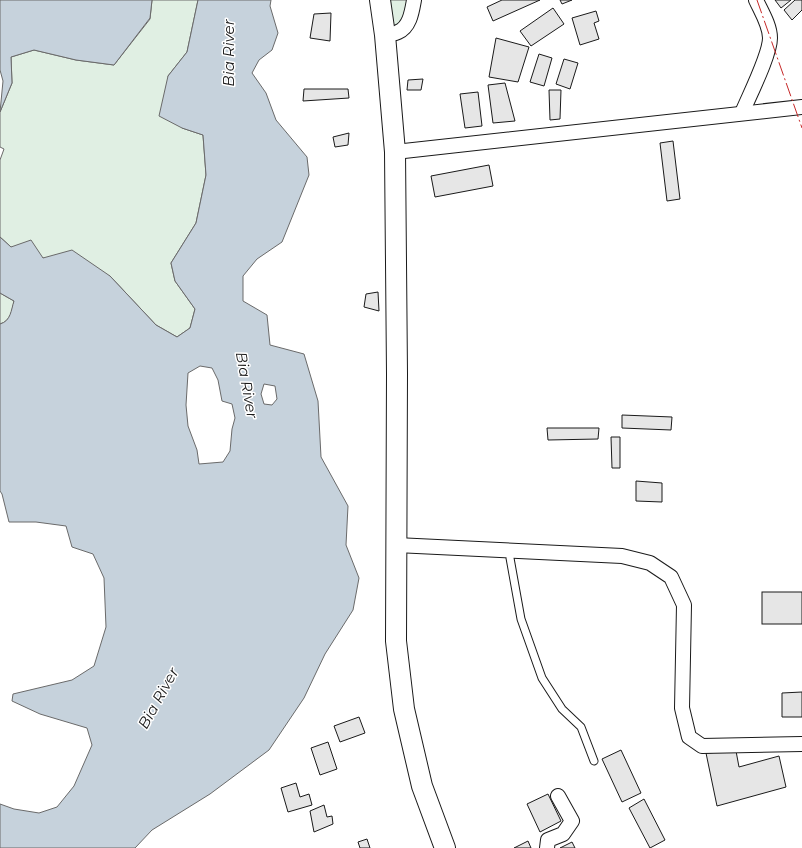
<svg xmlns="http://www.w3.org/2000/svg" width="802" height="848" font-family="Montserrat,sans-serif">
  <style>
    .green { fill: #e0efe3; stroke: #6a6a6a }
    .water { fill: #c6d2dc; stroke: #6a6a6a; fill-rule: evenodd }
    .building { fill: #e6e6e6; stroke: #1a1a1a }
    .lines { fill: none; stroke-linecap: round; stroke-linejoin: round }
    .service-casing { stroke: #1a1a1a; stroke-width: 9 }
    .minor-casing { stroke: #1a1a1a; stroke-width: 16 }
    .secondary-casing { stroke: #1a1a1a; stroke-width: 22 }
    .service { stroke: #fff; stroke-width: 7 }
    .minor { stroke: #fff; stroke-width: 14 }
    .secondary { stroke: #fff; stroke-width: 20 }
    .power { stroke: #c62828; stroke-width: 1; stroke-dasharray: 14 3 2 3; stroke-linecap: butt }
    .labels { text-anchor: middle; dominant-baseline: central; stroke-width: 3; stroke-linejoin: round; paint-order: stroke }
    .water-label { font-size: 15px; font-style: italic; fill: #1a1a1a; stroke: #fff }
  </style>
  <rect width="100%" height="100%" fill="#fff"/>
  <g class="green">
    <path d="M 152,0 L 198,0 L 187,52 L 168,76 L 182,128 L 203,135 L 206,175 L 196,223 L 171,263 L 175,281 L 195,309 L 190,328 L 177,337 L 156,325 L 110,276 L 43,258 L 11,247 L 0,237 L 0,160 L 4,149 L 0,147 L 0,112 L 12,83 L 11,57 L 34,50 L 76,60 L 114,65 L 150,19 Z"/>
    <path d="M 384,0 L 412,0 L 406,25 L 390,29 Z"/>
    <path d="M 0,293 L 14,301 C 12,310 11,321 0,324 Z"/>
  </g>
  <g class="water">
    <path d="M 0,0 L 152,0 L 150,18 L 114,65 L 76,60 L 34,50 L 11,57 L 12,83 L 0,112 L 3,81 L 0,70 Z"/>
    <path d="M 198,0 L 271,0 L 270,6 L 278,33 L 272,50 L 259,60 L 252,73 L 266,93 L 276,120 L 307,157 L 309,175 L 282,242 L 257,259 L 243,276 L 243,301 L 267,315 L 270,345 L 304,354 L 318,401 L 321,457 L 348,506 L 346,545 L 359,578 L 353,610 L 325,654 L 304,698 L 269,750 L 210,794 L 152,830 L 135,848 L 0,848 L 0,804 L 14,809 L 39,813 L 57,807 L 74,786 L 92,745 L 87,728 L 40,714 L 12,701 L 13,694 L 72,680 L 94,666 L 106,627 L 104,578 L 93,554 L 72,547 L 66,526 L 36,522 L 9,522 L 2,494 L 0,491 L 0,324 C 11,321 11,310 14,301 L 0,293 L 0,237 L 11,247 L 31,240 L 43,258 L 72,250 L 110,276 L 156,325 L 177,337 L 190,328 L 195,309 L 175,281 L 171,263 L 196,223 L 206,175 L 203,135 L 182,128 L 159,116 L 168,76 L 187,52 ZM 200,366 L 212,368 L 218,380 L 222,401 L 232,404 L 235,418 L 232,429 L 230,451 L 223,462 L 199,464 L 197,450 L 188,426 L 186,405 L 188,373 ZM 264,384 L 275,386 L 277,399 L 272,405 L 264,404 L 261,394 Z"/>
  </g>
  <g class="building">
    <path d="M 502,0 L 540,0 L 493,21 L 487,7 Z"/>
    <path d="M 560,0 L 572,0 L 562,4 Z"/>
    <path d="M 775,0 L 791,0 L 781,8 Z"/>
    <path d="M 795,0 L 802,0 L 802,10 L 792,20 L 784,10 Z"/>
    <path d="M 553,8 L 564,24 L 531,46 L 520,31 Z"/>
    <path d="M 596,11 L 599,21 L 594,23 L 599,39 L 580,45 L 572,18 Z"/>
    <path d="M 331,13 L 330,41 L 310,38 L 314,14 Z"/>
    <path d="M 496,38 L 529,47 L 518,82 L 489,77 Z"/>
    <path d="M 539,54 L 552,58 L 544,86 L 530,82 Z"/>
    <path d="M 564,59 L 578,63 L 570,89 L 556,84 Z"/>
    <path d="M 423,79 L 421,90 L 407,90 L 408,80 Z"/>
    <path d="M 505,83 L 515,121 L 493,123 L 488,85 Z"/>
    <path d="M 304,89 L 348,89 L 349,98 L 303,101 Z"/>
    <path d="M 549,90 L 561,90 L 560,119 L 550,120 Z"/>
    <path d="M 478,92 L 482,126 L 465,128 L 460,94 Z"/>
    <path d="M 349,133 L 348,145 L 335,147 L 333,137 Z"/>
    <path d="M 673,141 L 680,199 L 667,201 L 660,143 Z"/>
    <path d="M 489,165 L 493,186 L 435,197 L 431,176 Z"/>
    <path d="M 378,292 L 379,311 L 364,307 L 366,294 Z"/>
    <path d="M 622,415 L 672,417 L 671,430 L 622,428 Z"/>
    <path d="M 547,428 L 599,428 L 598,439 L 548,440 Z"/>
    <path d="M 611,437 L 620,437 L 620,468 L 612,468 Z"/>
    <path d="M 636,481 L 662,483 L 662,502 L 636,501 Z"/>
    <rect x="762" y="592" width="40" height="32"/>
    <path d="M 802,692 L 802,717 L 782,717 L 782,693 Z"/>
    <path d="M 359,717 L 365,733 L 340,742 L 334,726 Z"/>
    <path d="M 328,742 L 337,769 L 320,775 L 311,748 Z"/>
    <path d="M 621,750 L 641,793 L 622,802 L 602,759 Z"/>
    <path d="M 736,751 L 739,767 L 779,756 L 786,787 L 717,806 L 706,753 Z"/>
    <path d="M 296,783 L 300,797 L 309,794 L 312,805 L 288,812 L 281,788 Z"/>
    <path d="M 548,794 L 561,821 L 540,832 L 527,804 Z"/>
    <path d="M 644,799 L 665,840 L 650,848 L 629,808 Z"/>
    <path d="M 324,805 L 327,817 L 332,816 L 333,824 L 314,832 L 310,811 Z"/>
    <path d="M 367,839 L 370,848 L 360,848 L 358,842 Z"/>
    <path d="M 528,841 L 531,848 L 514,848 Z"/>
    <path d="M 572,842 L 575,848 L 560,848 Z"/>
  </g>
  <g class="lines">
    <defs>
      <path id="service" d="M 511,551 L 510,558 L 521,619 L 542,678 L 562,709 L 581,727 L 594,761"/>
      <g id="minor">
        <path d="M 385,35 C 389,34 395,34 398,32 C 410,27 412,11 414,0"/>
        <path d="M 742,113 C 749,96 770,55 770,38 C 770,25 761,11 756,0"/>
        <path d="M 395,152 L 802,107"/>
        <path d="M 396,545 L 622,556 L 650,563 L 671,577 L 684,605 L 682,708 L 689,737 L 702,746 L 802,744"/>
        <path d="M 547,848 L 548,840 L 563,834 L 572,821 L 558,796"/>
      </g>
      <path id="secondary" d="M 380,0 L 385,35 L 395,152 L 397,374 L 396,641 L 404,709 L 422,786 L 445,848"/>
    </defs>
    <use href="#service" class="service-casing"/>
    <use href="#minor" class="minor-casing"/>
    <use href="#secondary" class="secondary-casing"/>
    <use href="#service" class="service"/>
    <use href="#minor" class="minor"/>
    <use href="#secondary" class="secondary"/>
    <path class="power" d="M 757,0 L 802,128"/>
  </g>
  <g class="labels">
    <g class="water-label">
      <text transform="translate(228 53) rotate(-90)">Bia River</text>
      <text transform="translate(247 385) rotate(80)">Bia River</text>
      <text transform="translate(158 698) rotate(-61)">Bia River</text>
    </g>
  </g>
</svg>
